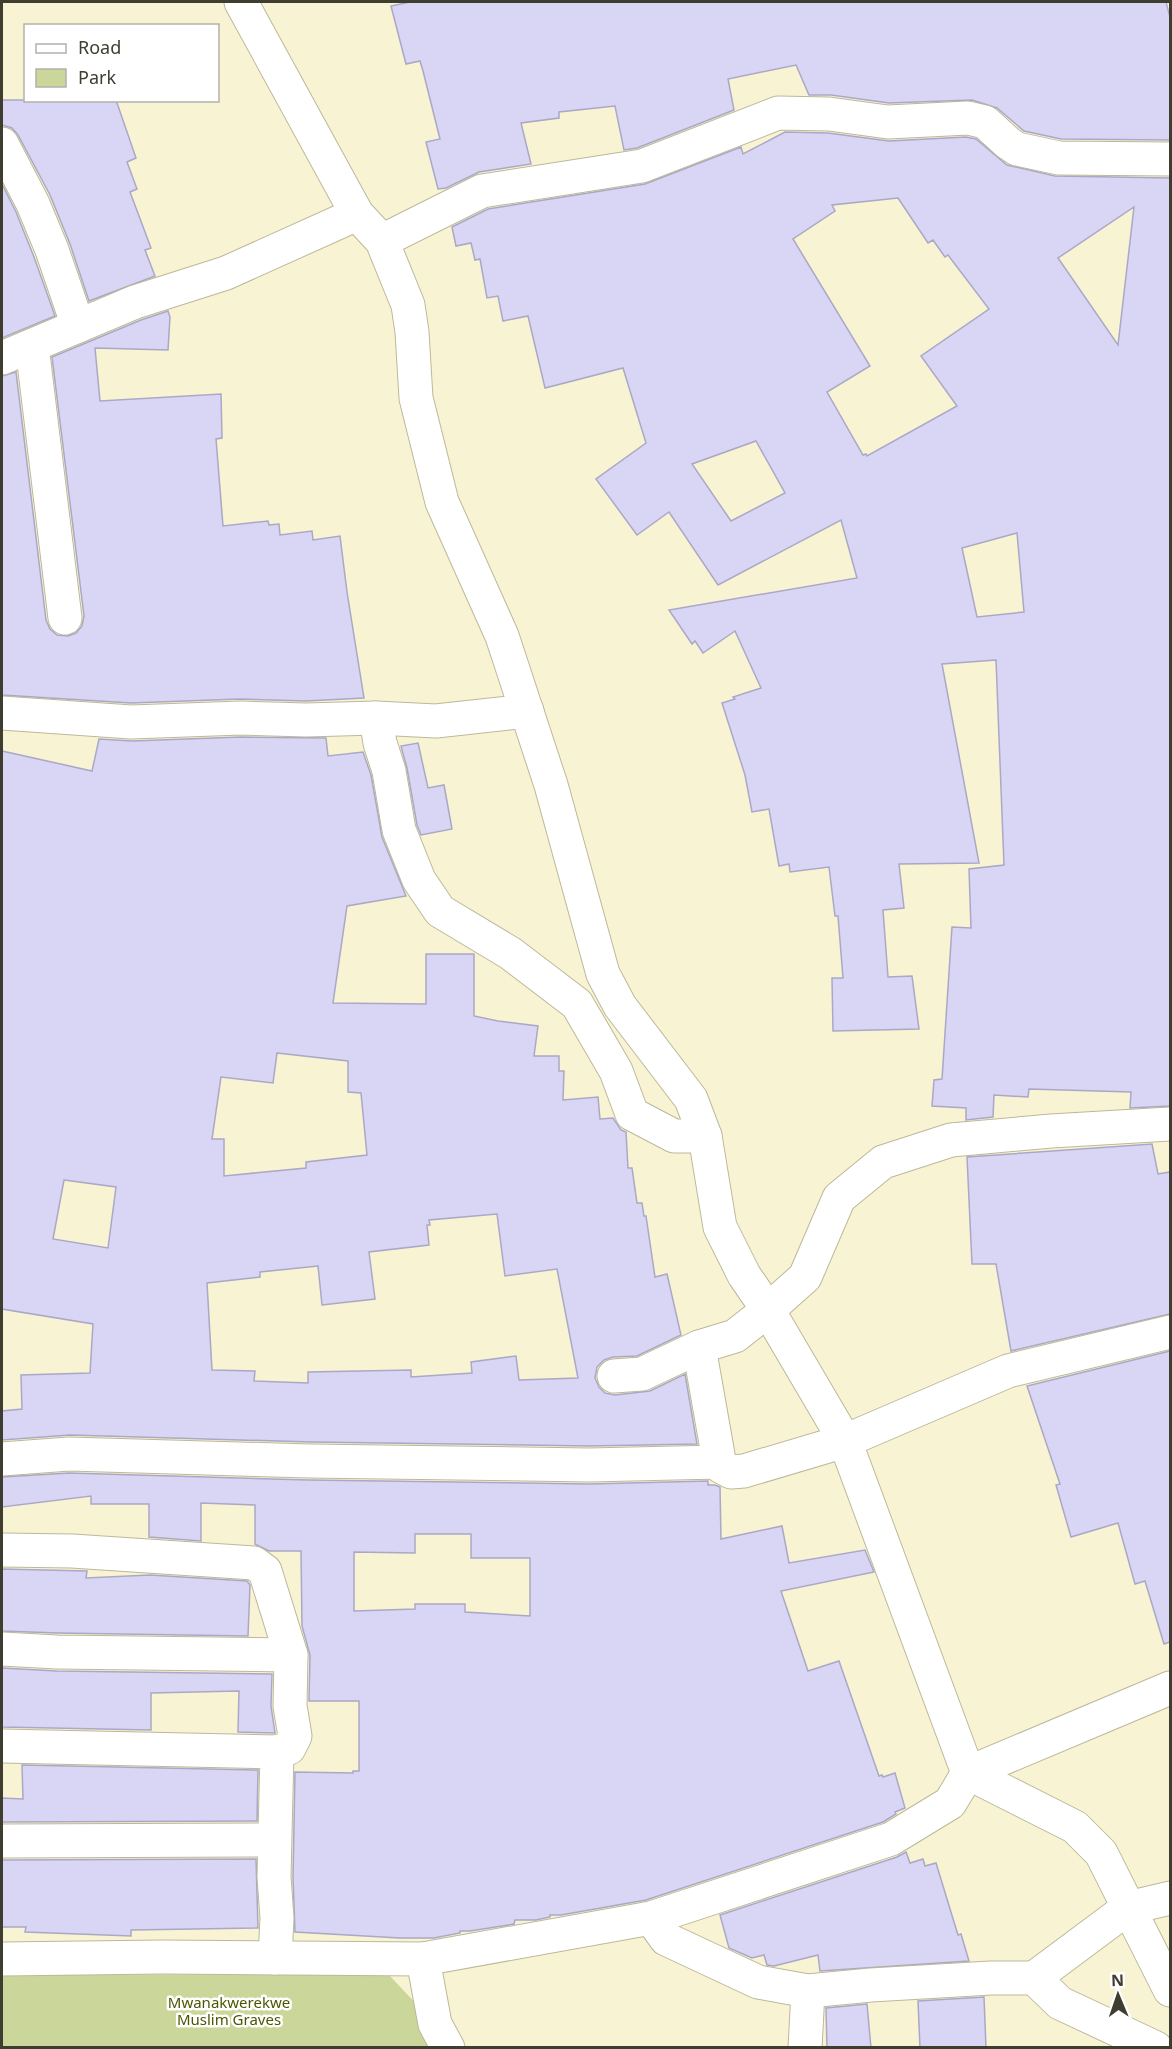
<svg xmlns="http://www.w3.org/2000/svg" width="1172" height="2049" font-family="'Noto Sans',sans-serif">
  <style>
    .green { fill: #cbd69a }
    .building { fill: #d8d6f4; stroke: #aaa8c5; stroke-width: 1.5; fill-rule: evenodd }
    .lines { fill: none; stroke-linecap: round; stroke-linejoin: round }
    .minor-casing { stroke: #bdb89a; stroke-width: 35 }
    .minor { stroke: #fff; stroke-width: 33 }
    .labels { text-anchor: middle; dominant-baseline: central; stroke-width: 5; stroke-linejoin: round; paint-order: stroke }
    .park-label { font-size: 15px; fill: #4e5700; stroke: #fff }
  </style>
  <rect width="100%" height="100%" fill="#f8f3d3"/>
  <path class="green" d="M 388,1974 L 457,2047 L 2,2047 L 2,1975 Z"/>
  <g class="building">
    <path d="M 410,2 L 1166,2 L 1170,17 L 1170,140 L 1061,139 L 1024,131 L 997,108 L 972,100 L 889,103 L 831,95 L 809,95 L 796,65 L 728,79 L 734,110 L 637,148 L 624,150 L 615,106 L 559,112 L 559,118 L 521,123 L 531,164 L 479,172 L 446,188 L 438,189 L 426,142 L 440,139 L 423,71 L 420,61 L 406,64 L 391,6 Z"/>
    <path d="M 2,100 L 116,100 L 136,158 L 127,162 L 137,189 L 130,192 L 151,248 L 145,250 L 155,276 L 89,301 L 70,244 L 50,195 L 18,135 L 12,128 L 2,125 Z"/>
    <path d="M 785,132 L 828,133 L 889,141 L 966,137 L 976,139 L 1007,165 L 1055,176 L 1170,178 L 1170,1106 L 1130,1108 L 1131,1092 L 1029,1089 L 1028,1097 L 994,1095 L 993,1117 L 966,1120 L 966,1108 L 932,1106 L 934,1080 L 942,1079 L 952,927 L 971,928 L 969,869 L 1004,865 L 996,660 L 942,664 L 979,863 L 899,864 L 904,908 L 883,910 L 888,977 L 912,976 L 919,1029 L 833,1031 L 832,978 L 843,978 L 838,916 L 835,916 L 829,867 L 790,872 L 789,864 L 779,866 L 769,809 L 752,812 L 745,775 L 722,703 L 735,699 L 733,697 L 761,688 L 735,631 L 703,653 L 695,641 L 692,644 L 669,610 L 857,578 L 841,520 L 718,585 L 669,512 L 637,535 L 596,479 L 646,443 L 623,368 L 545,388 L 528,316 L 503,321 L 498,296 L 487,298 L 480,259 L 475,260 L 471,243 L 456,246 L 452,227 L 488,209 L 645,184 L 741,147 L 743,154 ZM 898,198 L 928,243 L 933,240 L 945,257 L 948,255 L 989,309 L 921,356 L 957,406 L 867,456 L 866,454 L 863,455 L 827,392 L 870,366 L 793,239 L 835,211 L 832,205 ZM 1134,207 L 1118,345 L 1058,258 ZM 756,441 L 785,493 L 731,521 L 692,464 ZM 1017,533 L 1024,612 L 977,617 L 962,548 Z"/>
    <path d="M 2,184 L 16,212 L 34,257 L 55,316 L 2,338 Z"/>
    <path d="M 168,311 L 170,317 L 168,350 L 95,348 L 100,401 L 221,394 L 222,438 L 216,439 L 223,526 L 268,521 L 269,525 L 279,524 L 280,535 L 312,531 L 313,540 L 340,536 L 347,592 L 364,698 L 306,701 L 240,699 L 131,703 L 2,695 L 2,376 L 16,372 L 46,620 L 50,629 L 57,635 L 68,636 L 76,633 L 82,626 L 84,616 L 52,357 L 141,320 Z"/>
    <path d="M 241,737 L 326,738 L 328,756 L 363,752 L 371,775 L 382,837 L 406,896 L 347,906 L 333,1003 L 426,1004 L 426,954 L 474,954 L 474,1016 L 498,1021 L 538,1026 L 534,1056 L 559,1056 L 559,1071 L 564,1071 L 563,1100 L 598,1097 L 600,1119 L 613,1118 L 621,1130 L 626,1132 L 628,1168 L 632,1168 L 637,1203 L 642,1203 L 644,1216 L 646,1216 L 655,1277 L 667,1274 L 681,1335 L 637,1356 L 613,1357 L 604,1360 L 597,1367 L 595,1378 L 599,1387 L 605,1393 L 615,1395 L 650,1391 L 685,1374 L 697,1444 L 589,1446 L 310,1442 L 70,1435 L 2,1440 L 2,1411 L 22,1409 L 21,1375 L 90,1373 L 93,1324 L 2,1309 L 2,751 L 92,771 L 99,739 L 132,741 ZM 277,1053 L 348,1061 L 348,1092 L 361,1093 L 367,1155 L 306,1162 L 306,1168 L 224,1176 L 224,1139 L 212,1139 L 221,1077 L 273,1083 ZM 64,1180 L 116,1187 L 108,1248 L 53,1239 ZM 497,1214 L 505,1276 L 557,1269 L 578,1378 L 519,1380 L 516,1356 L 471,1362 L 472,1373 L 411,1377 L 411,1370 L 308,1372 L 308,1383 L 254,1381 L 255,1371 L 212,1370 L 207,1283 L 260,1277 L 260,1272 L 318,1266 L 322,1305 L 375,1299 L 369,1252 L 429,1245 L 427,1225 L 430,1225 L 429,1220 Z"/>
    <path d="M 418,743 L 428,788 L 444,785 L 452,829 L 421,835 L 417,825 L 407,768 L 401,746 Z"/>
    <path d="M 1152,1144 L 1158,1174 L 1170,1172 L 1170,1314 L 1011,1351 L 996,1264 L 972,1264 L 967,1157 Z"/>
    <path d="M 1170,1351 L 1170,1642 L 1164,1644 L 1145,1581 L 1135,1584 L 1118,1523 L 1071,1537 L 1056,1485 L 1060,1484 L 1027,1386 Z"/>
    <path d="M 69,1473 L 309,1480 L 589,1484 L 708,1481 L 708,1485 L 715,1485 L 720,1487 L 721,1539 L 782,1526 L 789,1563 L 865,1550 L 874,1572 L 781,1591 L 808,1671 L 839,1661 L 879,1776 L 882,1775 L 883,1777 L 895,1773 L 905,1808 L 895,1812 L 896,1814 L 883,1822 L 646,1900 L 561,1915 L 550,1915 L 550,1917 L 536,1920 L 515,1920 L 514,1924 L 470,1931 L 460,1931 L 460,1933 L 434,1938 L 400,1938 L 295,1932 L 293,1877 L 295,1772 L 353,1773 L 353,1771 L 359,1771 L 359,1701 L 309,1701 L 310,1655 L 302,1626 L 301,1551 L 269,1551 L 255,1544 L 255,1505 L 201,1503 L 201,1541 L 149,1537 L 149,1504 L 91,1504 L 91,1496 L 2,1507 L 2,1477 ZM 415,1534 L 471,1534 L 471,1558 L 530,1558 L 530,1616 L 465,1612 L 465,1604 L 415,1604 L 415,1609 L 354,1611 L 354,1552 L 415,1553 Z"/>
    <path d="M 2,1569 L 87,1571 L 86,1578 L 150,1575 L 247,1581 L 250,1585 L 248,1636 L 58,1633 L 2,1631 Z"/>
    <path d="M 2,1668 L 57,1671 L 272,1674 L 271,1706 L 275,1733 L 238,1732 L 239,1691 L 151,1693 L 151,1730 L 2,1727 Z"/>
    <path d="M 22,1765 L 258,1770 L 257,1821 L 2,1822 L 2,1798 L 23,1799 Z"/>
    <path d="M 906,1852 L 910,1863 L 923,1859 L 925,1866 L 936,1863 L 958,1935 L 961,1934 L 969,1961 L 820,1971 L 818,1955 L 774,1966 L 767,1965 L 764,1955 L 752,1958 L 729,1948 L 720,1915 L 897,1857 Z"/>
    <path d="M 256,1859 L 258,1928 L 131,1930 L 131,1936 L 25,1932 L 26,1927 L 2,1927 L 2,1860 Z"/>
    <path d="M 984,1997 L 986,2048 L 920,2048 L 918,2001 Z"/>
    <path d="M 867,2004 L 871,2048 L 827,2048 L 826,2008 Z"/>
  </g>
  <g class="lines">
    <defs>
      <g id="minor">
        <path d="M 241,2 L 357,214 L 382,241 L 408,305 L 412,332 L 416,398 L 442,502 L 502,636 L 551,785 L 603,974 L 620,1006 L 691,1099 L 705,1136 L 720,1227 L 744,1275 L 768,1310 L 845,1441 L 968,1773 L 1075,1827 L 1101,1853 L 1170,1990"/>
        <path d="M 2,144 L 33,204 L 52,250 L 78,326"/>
        <path d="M 382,241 L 482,191 L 642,166 L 778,113 L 829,114 L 888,122 L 968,118 L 985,122 L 1008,143 L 1017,149 L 1059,158 L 1170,159"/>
        <path d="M 32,346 L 65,618"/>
        <path d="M 2,358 L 135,302 L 226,273 L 357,214"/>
        <path d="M 2,713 L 131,722 L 241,718 L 306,720 L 376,718 L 436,721 L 527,711"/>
        <path d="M 376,718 L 380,743 L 389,771 L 399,830 L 419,880 L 440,911 L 510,953 L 577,1004 L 616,1071 L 632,1114 L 674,1136 L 705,1136"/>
        <path d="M 699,1347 L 720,1466 L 731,1472 L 744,1471 L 845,1441 L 1008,1371 L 1170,1332"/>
        <path d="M 614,1376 L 642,1374 L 699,1347 L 735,1336 L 768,1310 L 805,1277 L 839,1198 L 883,1162 L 951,1140 L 1051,1131 L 1170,1124"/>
        <path d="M 2,1459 L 69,1454 L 310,1461 L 589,1465 L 719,1462"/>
        <path d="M 2,1550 L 72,1551 L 254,1563 L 265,1571 L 291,1655 L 290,1706 L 295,1736 L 289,1748 L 277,1752"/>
        <path d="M 2,1649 L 57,1652 L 291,1655"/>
        <path d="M 2,1746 L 277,1752 L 274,1877 L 277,1918 L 275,1958"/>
        <path d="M 2,1841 L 274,1840"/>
        <path d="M 651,1918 L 666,1939 L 758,1982 L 808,1991 L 871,1985 L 991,1978 L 1034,1978 L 1060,2003 L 1156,2048"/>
        <path d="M 2,1959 L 162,1957 L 423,1959 L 651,1918 L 891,1839 L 950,1803 L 968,1773 L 1170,1688"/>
        <path d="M 423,1959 L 435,2024 L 448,2048"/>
        <path d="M 1034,1978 L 1128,1908 L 1170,1898"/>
        <path d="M 805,2048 L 808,1991"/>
      </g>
    </defs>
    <use href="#minor" class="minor-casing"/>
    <use href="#minor" class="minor"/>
  </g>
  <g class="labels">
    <g class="park-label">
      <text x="229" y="2002">Mwanakwerekwe<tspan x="229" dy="17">Muslim Graves</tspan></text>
    </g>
  </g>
  <rect width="1172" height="2049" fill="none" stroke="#3f3c30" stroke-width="6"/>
  <rect x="24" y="24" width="195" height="78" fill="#ffffff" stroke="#b2b1ac" stroke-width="1.5"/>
  <rect x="36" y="44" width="30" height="9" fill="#ffffff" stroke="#b2b1ac" stroke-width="1.5"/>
  <text x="78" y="54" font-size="18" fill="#3f3c30">Road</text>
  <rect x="36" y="69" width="30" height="18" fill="#cbd69a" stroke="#b2b1ac" stroke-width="1.5"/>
  <text x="78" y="84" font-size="18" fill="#3f3c30">Park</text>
  <g transform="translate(1118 1995) rotate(358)" stroke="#ffffff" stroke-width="4.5" paint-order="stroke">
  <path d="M0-4.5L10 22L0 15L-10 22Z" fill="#3f3c30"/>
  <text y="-9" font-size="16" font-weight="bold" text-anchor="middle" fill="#3f3c30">N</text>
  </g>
</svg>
